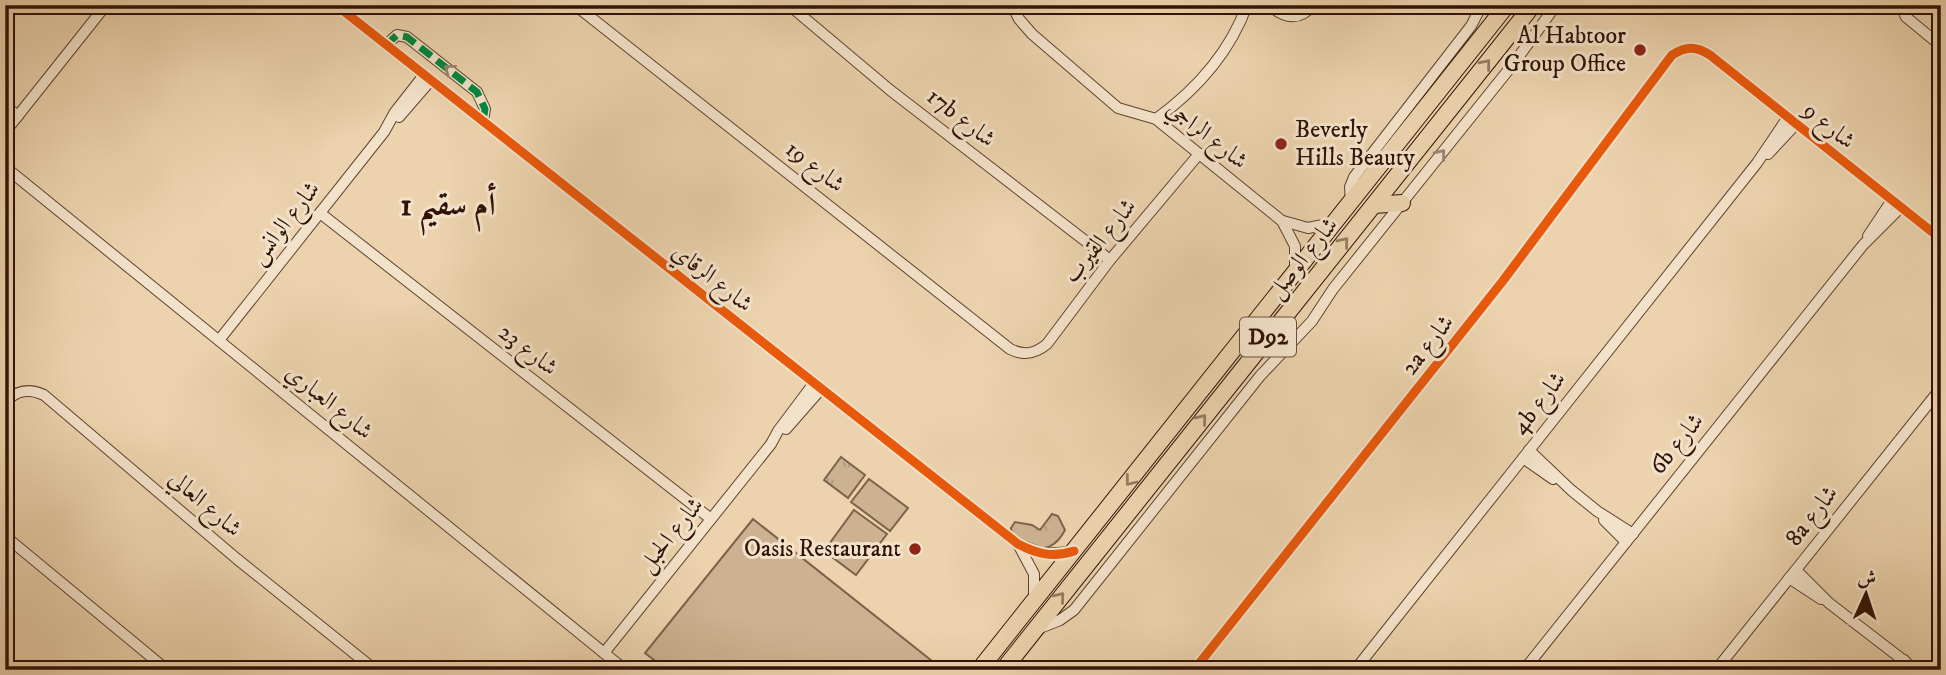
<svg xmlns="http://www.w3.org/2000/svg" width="1946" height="675" font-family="'IM FELL DW Pica',Amiri,serif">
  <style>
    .grass { fill: #ccb291; stroke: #7e624c; stroke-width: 2 }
    .forest { fill: url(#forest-crowns); stroke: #7e624c; stroke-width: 2 }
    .park { fill: url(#park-tufts); stroke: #7e624c; stroke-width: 2 }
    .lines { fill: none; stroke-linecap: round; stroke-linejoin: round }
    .minor-casing { stroke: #5f4230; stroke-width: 12 }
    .primary-casing { stroke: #301206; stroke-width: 18 }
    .minor { stroke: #f3e2ca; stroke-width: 10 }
    .primary { stroke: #ecd3ad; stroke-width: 16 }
    .quiet { stroke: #00873e; stroke-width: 7; stroke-dasharray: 14 7; stroke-linecap: butt }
    .cycleway-casing { stroke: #f3e2ca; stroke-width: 13 }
    .cycleway { stroke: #e8590c; stroke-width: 9 }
    .oneway { stroke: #977c62 }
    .oneway2 { stroke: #9b8472 }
    .poi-dot { fill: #8f2418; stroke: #f3e2ca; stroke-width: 2.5 }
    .labels { text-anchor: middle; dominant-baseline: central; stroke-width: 6; stroke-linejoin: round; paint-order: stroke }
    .shield { fill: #f3e2ca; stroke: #6a5041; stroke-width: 2 }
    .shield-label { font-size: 23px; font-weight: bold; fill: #301206 }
    .poi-label { font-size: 24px; fill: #301206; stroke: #f3e2ca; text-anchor: end }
    .street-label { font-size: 24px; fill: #301206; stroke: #f3e2ca }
    .district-label { font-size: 32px; font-weight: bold; fill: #301206; stroke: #f3e2ca }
  </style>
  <defs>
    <pattern id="forest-crowns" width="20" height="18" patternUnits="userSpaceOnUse" patternTransform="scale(1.75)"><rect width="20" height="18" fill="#ccb291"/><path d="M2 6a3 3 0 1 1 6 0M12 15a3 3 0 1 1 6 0" fill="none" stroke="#b0987c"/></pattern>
    <pattern id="park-tufts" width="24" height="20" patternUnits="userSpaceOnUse" patternTransform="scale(1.75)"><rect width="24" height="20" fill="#ccb291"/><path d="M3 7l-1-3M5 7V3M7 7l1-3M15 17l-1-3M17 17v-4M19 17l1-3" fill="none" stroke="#b0987c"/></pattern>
  </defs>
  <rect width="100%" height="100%" fill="#ecd3ad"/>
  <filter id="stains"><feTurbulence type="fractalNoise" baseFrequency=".00286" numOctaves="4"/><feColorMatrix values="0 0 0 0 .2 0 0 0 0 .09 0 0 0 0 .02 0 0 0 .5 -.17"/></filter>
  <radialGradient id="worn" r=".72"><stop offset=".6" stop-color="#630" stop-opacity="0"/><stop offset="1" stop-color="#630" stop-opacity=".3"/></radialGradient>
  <g class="grass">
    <path d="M 869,479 L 908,508 L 890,531 L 851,502 Z"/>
    <path d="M 854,510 L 887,534 L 856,575 L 824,551 Z"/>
    <path d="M 753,519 L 932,661 L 926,670 L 667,670 L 645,653 Z"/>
  </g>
  <path class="forest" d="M 1052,514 L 1058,516 L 1065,530 C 1050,558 1033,548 1012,536 L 1011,528 L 1015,522 L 1032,525 L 1040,530 Z"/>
  <path class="park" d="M 841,457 L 865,475 L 848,498 L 824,480 Z"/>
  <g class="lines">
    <defs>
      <g id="minor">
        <path d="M 336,5 L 1018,544 L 1044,554 L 1070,552"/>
        <path d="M 575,5 L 1010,349 C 1024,356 1035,354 1047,344 L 1110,260 L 1199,154"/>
        <path d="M 789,5 L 890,90 L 1110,260"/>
        <path d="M 1012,5 L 1019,19 L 1032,34 L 1118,108 L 1156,119 L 1282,221 L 1295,246 L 1295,268"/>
        <path d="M 1269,5 C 1284,18 1299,22 1313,5"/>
        <path d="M 1901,5 L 1906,17 L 1941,46"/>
        <path d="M 386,45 L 397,35 L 407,37 L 477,92 L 485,109 L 483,121"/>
        <path d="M 5,106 L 18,116"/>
        <path d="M 399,117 L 431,80"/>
        <path d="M 1156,119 C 1196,90 1230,52 1247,5"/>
        <path d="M 5,132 L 106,5"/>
        <path d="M 1768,154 L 1796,124"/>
        <path d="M 5,167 L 625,670"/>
        <path d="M 1351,203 L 1350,187 L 1354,177 L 1471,26 L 1482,5"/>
        <path d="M 320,213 L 711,519"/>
        <path d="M 1283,221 L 1308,228 L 1333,223"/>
        <path d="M 1868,236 L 1892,200"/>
        <path d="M 220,339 L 384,132 L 395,112 L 424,75"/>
        <path d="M 5,402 C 17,390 29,388 44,395 L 237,559 L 375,670"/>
        <path d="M 786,429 L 821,389"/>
        <path d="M 1529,450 L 1571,490 L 1597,511 L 1633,534"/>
        <path d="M 1523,458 L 1553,479"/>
        <path d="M 1604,520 L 1626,542"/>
        <path d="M 5,536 L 167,670"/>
        <path d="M 1018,544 L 1034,574 L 1034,598"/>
        <path d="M 1796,570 L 1829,603 L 1916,670"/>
        <path d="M 1789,578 L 1821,599"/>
        <path d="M 1040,628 L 1060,620 L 1074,610 L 1260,376 L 1312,321 L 1333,289 L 1514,63 L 1556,5"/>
        <path d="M 604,653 L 771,444 L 778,431 L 814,383"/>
        <path d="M 1194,670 L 1502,282 L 1672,55 C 1686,46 1696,46 1710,55 L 1941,239"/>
        <path d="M 1355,670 L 1757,163 L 1788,117"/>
        <path d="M 1524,670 L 1863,245 L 1901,207"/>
        <path d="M 1716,670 L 1941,388"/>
        <path d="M 1898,670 L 1904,660"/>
      </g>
      <g id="primary">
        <path d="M 1374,205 L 1402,203"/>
        <path d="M 979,670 L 1507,5"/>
        <path d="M 1003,670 L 1533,5"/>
      </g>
    </defs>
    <use href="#minor" class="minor-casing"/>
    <use href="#primary" class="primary-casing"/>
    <use href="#minor" class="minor"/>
    <use href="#primary" class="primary"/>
    <path class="quiet" d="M 386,45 L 397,35 L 407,37 L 477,92 L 485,109 L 483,121"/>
    <defs>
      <g id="cycleway">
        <path d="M 336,5 L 1018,544 C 1037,554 1053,558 1074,551"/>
        <path d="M 1194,670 L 1502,282 L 1672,55 C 1686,46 1696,46 1710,55 L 1941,239"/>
      </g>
    </defs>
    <use href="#cycleway" class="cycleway-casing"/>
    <use href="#cycleway" class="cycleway"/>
  </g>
  <defs><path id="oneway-chevron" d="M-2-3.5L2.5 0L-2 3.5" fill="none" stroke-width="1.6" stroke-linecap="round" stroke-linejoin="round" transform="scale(1.75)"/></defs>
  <g class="oneway">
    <use href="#oneway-chevron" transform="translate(1486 64) rotate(-51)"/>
    <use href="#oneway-chevron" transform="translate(1344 242) rotate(-51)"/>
    <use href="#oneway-chevron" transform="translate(1202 419) rotate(-51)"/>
    <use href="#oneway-chevron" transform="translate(1130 481) rotate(128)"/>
    <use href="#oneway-chevron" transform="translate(1060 597) rotate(-51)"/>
  </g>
  <g class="oneway2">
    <use href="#oneway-chevron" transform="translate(449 69) rotate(-142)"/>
    <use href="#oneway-chevron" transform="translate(1441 154) rotate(-51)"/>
  </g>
  <g class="poi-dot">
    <circle cx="1640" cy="50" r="7"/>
    <circle cx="1281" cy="144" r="7"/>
    <circle cx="915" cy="549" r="7"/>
  </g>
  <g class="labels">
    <rect class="shield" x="1240" y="317.5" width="56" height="39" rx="5"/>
    <g class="shield-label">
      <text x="1268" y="337">D92</text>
    </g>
    <g class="poi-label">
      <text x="1626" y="36">Al Habtoor<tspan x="1626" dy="28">Group Office</tspan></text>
      <text x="1295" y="130" text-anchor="start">Beverly<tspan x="1295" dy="28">Hills Beauty</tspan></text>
      <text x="901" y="549">Oasis Restaurant</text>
    </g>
    <g class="street-label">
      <text transform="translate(961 118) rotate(38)">17b شارع</text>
      <text transform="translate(1829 126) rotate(39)">شارع 9</text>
      <text transform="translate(1207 135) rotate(38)">شارع الراجي</text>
      <text transform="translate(815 167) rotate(38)">شارع 19</text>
      <text transform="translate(285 223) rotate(-52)">شارع الوانس</text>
      <text transform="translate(1100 241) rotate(-51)">شارع القيرب</text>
      <text transform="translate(1303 258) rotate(-51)">شارع الوصل</text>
      <text transform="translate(712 278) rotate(38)">شارع الرقاي</text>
      <text transform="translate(1428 345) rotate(-52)">2a شارع</text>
      <text transform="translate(528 350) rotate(38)">شارع 23</text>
      <text transform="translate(329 402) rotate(39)">شارع العباري</text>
      <text transform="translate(1539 403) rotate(-52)">4b شارع</text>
      <text transform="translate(1677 444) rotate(-51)">6b شارع</text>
      <text transform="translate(205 504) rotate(41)">شارع العالي</text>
      <text transform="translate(1812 516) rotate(-52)">8a شارع</text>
      <text transform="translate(671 535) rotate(-51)">شارع الحبل</text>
    </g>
    <g class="district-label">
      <text x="448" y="206">أم سقيم 1</text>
    </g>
  </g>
  <rect width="1946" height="675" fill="none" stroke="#ecd3ad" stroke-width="28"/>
  <rect x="7" y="7" width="1932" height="661" fill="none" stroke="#301206" stroke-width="3.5"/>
  <rect x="14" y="14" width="1918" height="647" fill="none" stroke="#301206" stroke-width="2"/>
  <g transform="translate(1866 594) rotate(3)" stroke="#f3e2ca" stroke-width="5" paint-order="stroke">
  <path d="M0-5L12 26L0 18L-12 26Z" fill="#301206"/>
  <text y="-10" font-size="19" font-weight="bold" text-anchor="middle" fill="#301206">ش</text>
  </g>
  <rect width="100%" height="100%" filter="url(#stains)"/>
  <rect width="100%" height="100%" fill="url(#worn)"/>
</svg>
